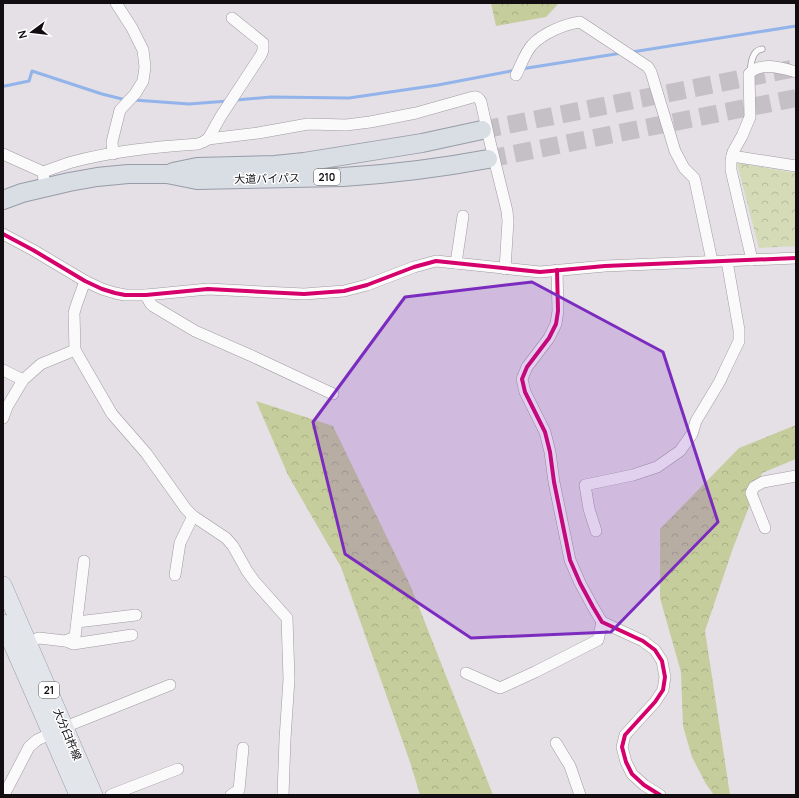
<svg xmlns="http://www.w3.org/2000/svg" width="799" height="798" font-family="Manrope,'Noto Sans JP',sans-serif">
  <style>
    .forest { fill: url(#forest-crowns) }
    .park { fill: url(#park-crowns) }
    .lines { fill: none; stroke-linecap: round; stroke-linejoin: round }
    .stream { stroke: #92b4ea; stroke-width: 3 }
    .trunk-tunnel { stroke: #c5c0c6; stroke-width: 18; stroke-dasharray: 18 9; stroke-linecap: butt }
    .service-casing { stroke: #9f9ba0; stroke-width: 7 }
    .minor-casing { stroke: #9f9ba0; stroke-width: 12 }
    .primary-casing { stroke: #979ca8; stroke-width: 18 }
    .trunk-casing { stroke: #979ca8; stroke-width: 20 }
    .service { stroke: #fbfafb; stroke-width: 5.5 }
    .minor { stroke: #fbfafb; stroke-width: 11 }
    .primary { stroke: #e2e5ea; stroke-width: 17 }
    .trunk { stroke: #d8dee4; stroke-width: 18 }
    .cycleway-casing { stroke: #fff; stroke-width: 6 }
    .cycleway { stroke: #d6006c; stroke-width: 4 }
    .marked { fill: #7b2cbf; fill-opacity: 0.2; stroke: #7b2cbf; stroke-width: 3; stroke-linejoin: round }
    .labels { text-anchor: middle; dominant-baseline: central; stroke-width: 3; stroke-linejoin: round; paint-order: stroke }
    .shield { fill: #fff; stroke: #585658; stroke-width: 1 }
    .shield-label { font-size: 10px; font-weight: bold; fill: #110d11 }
    .street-label { font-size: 11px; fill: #110d11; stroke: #fff }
  </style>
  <defs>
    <pattern id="forest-crowns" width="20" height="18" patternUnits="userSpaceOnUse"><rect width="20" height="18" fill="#c6cd9c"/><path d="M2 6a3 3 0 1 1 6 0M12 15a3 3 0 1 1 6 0" fill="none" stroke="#a9af85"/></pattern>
    <pattern id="park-crowns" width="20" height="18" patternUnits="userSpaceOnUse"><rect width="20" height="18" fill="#d4dbb6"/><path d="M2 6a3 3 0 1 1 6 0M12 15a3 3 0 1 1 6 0" fill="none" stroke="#b5bb9b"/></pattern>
  </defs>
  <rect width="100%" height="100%" fill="#e5dfe6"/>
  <g class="forest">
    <path d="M 491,3 L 559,3 L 546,17 L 496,26 Z"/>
    <path d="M 256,401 L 333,426 L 411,587 L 493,795 L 420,795 L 410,762 L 341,567 L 288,475 Z"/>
    <path d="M 796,425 L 796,459 L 762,473 L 733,548 L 705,631 L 730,795 L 714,795 L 706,784 L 692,757 L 683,726 L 681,672 L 660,598 L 660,529 L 739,448 Z"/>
  </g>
  <path class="park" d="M 737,163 L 796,173 L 796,246 L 759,248 Z"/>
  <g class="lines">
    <g class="stream">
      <path d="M 632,52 L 796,26"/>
      <path d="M 521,69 L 622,53"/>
      <path d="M 3,86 L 5,86 L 29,81 L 32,71 L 102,94 L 126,100"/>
      <path d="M 134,100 L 189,104 L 228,101"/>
      <path d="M 236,100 L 271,97 L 349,98 L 438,85 L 516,70"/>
    </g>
    <g class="trunk-tunnel">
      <path d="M 482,130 L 796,68"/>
      <path d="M 488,159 L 796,98"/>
    </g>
    <defs>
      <path id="service" d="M 751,71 C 750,66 752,56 756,52 C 758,50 759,50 762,49"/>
      <g id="minor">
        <path d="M 516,75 C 521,65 525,53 532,45 C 543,33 565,24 580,22 L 648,67 L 651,72 L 675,151 L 684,168 L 694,178 L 695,181 L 712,261"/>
        <path d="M 208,139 L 258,133 L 308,124 L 346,125 L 370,122 L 416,113 L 473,97 C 477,96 479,98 481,102 L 489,138 L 507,211 L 508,221 L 505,269"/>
        <path d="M 3,154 L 43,172 L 44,180"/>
        <path d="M 113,154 L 112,142 L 120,110 L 135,94 L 143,81 L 145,67 L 143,50 L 132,28 L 116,3"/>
        <path d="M 732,156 L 796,166"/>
        <path d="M 43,172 C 52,169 62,165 72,162 C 113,151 155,147 198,144 L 203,142 L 208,139 L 221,116 L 261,55 L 263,50 L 263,43 L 232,18"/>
        <path d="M 3,234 L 33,250 L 85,281 L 102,289 L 115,293 L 125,295 L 146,295 L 208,289 L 304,294 L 344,291 L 367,285 L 414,267 L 436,261 L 540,272 L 605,266 L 796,258"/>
        <path d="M 752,260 L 731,170 L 731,160 L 733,152 L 742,136 L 750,117 L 749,74 C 760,61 782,68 796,72"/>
        <path d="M 456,263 L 463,216"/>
        <path d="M 557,270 L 558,311 L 556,324 L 549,338 L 527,367 L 522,379 L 525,392 L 545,432 L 550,452 L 554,482 L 570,560 L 580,583 L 593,607 L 602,622 L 643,641 L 655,650 L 662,661 L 665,677 L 663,690 L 655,702 L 625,735 L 622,747 L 626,762 L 632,774 L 644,785 L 660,795"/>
        <path d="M 85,281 L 76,306 L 74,313 L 75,350 L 112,414 L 146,453 L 186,509 L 193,516 L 226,538 L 233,546 L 247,571 L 255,582 L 287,618 L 289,679 L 285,739 L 283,795"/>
        <path d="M 146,295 L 150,303 L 153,306 L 195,331 L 254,357 L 333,394"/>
        <path d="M 3,370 L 23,380"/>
        <path d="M 3,418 L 7,407 L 23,380 L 41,364 L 75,350"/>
        <path d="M 765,528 L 751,493 L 754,487 L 763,482 L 796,476"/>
        <path d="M 596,531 L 589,509 L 585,485 L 633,475 L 657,467 L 680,451 L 692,434 L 696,421 L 720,381 L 725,370 L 739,341 L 739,330 L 727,261"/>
        <path d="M 175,575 L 180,543 L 193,516"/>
        <path d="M 77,622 L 136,615"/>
        <path d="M 66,641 L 73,644 L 132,635"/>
        <path d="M 22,644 L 39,638 L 65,641 L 75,637 L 84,561"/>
        <path d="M 466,673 L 500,688 L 535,672 L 598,640 L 602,622"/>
        <path d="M 556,743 L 570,766 L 580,795"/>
        <path d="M 4,795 L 29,747 L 37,740 L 65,727 L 170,685"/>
        <path d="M 111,795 L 178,769"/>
        <path d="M 231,795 L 239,790 L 243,748"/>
      </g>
      <g id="primary">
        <path d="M 3,585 L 94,795"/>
        <path d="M 3,623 L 78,795"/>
      </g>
      <g id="trunk">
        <path d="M 173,172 L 197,167 L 275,165 L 304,162 L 422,143 L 482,130"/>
        <path d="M 3,200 L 22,193 L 69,182 L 97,177 L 128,174 L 167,174 L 197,180 L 343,177 C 392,174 440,168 488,159"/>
      </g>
    </defs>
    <use href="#service" class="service-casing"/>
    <use href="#minor" class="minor-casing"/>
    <use href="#primary" class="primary-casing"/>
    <use href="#trunk" class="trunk-casing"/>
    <use href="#service" class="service"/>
    <use href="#minor" class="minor"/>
    <use href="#primary" class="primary"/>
    <use href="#trunk" class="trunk"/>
    <defs>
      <g id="cycleway">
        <path d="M 3,234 L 33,250 L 85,281 L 102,289 L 115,293 L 125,295 L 146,295 L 208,289 L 304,294 L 344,291 L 367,285 L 414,267 L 436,261 L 540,272 L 605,266 L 796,258"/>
        <path d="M 557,270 L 558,311 L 556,324 L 549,338 L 527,367 L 522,379 L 525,392 L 545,432 L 550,452 L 554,482 L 570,560 L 580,583 L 593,607 L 602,622 L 643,641 L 655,650 L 662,661 L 665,677 L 663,690 L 655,702 L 625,735 L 622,747 L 626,762 L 632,774 L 644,785 L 660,795"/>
      </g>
    </defs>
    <use href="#cycleway" class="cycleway-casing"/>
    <use href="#cycleway" class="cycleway"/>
  </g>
  <path class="marked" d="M 532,282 L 663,352 L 718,522 L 611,632 L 471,638 L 345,554 L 313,422 L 405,297 Z"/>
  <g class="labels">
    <g class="shield">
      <rect x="314" y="169" width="26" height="16" rx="3"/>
      <rect x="39" y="682" width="20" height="16" rx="3"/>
    </g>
    <g class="shield-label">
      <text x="327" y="177">210</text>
      <text x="49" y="690">21</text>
    </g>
    <g class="street-label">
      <text transform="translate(267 178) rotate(-1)">大道バイパス</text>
      <text transform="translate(68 734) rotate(67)">大分臼杵線</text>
    </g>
  </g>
  <rect width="799" height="798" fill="none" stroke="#110d11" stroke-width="8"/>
  <g transform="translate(32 32) rotate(255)" stroke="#ffffff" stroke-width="3" paint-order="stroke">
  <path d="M0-3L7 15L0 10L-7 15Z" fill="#110d11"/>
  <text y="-6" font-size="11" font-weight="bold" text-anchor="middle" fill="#110d11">N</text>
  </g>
</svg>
